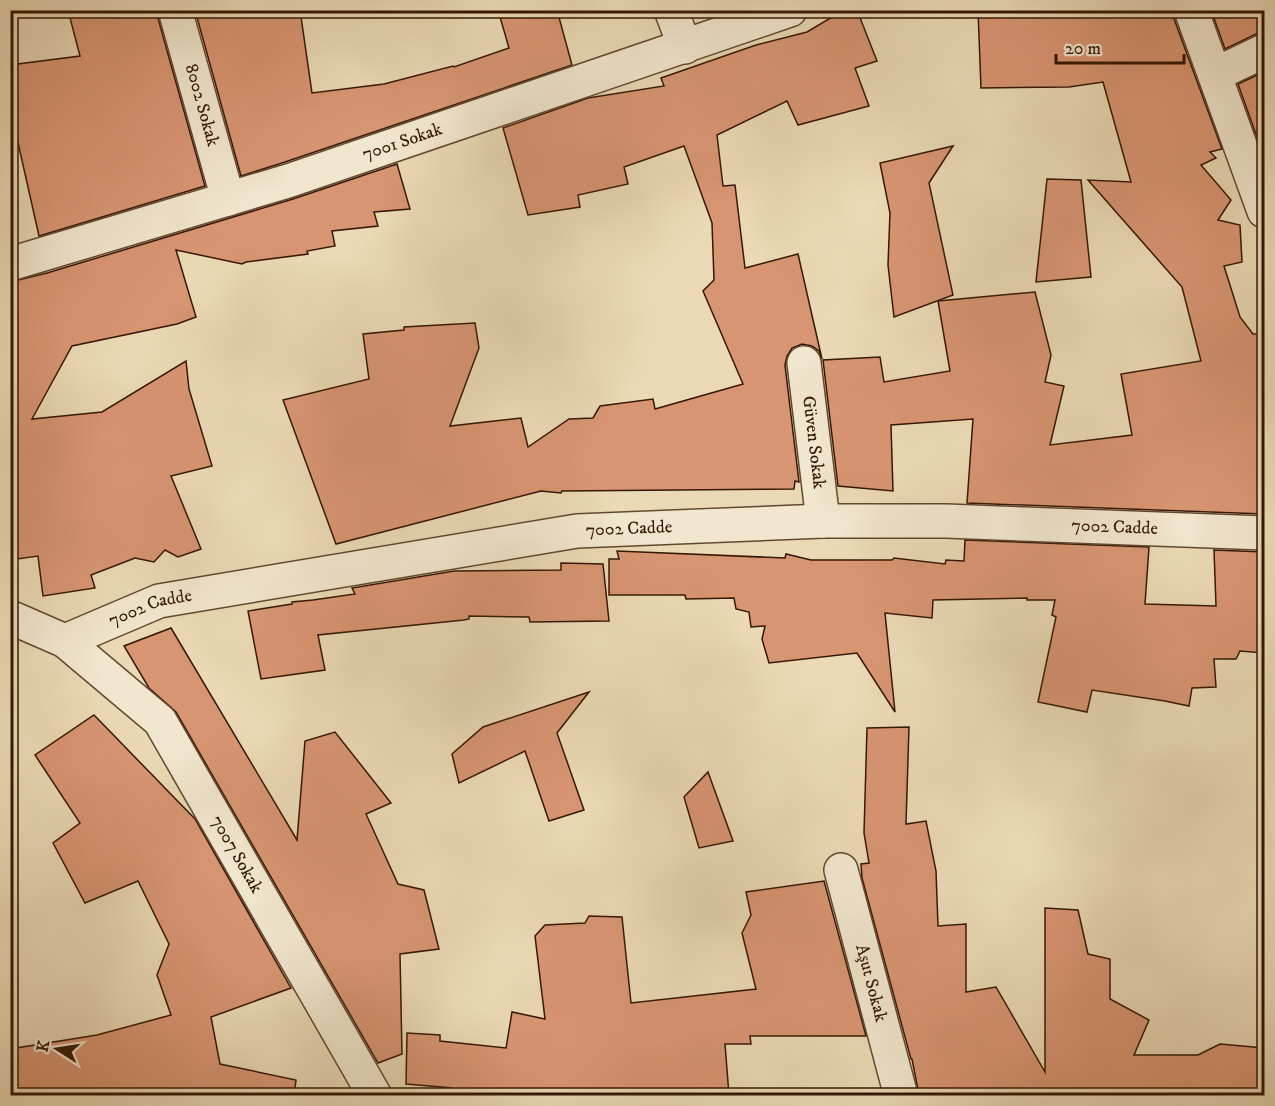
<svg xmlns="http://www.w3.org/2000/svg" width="1275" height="1106" font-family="'IM FELL DW Pica',serif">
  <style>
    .building { fill: #d89572; stroke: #341704; stroke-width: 1.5 }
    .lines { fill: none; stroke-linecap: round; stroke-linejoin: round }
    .minor-casing { stroke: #624830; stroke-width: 36 }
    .minor { stroke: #f1e6ce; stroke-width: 33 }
    .labels { text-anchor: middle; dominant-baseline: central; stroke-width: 5; stroke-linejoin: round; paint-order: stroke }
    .street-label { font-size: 18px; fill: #341704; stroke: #f1e6ce }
  </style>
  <rect width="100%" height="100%" fill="#ead9b4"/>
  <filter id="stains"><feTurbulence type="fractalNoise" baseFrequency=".00333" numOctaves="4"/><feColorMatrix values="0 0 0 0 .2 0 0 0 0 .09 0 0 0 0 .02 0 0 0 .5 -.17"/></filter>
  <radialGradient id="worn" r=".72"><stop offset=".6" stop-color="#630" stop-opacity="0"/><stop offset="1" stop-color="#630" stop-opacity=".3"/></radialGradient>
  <g class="building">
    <path d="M 68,10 L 157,10 L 157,15 L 205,186 L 39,236 L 10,107 L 10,65 L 80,56 Z"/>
    <path d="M 195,10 L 300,10 L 312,93 L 384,84 L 453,66 L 454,67 L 509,48 L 498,10 L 557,10 L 572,65 L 282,163 L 241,176 Z"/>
    <path d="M 844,10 L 857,10 L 877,61 L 855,68 L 869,106 L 798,125 L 787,101 L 717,135 L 723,186 L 735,185 L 745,268 L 798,254 L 822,359 L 819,351 L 812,346 L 802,344 L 792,348 L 787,356 L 785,365 L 799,482 L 795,481 L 794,489 L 562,491 L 561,493 L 541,491 L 336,544 L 283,400 L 369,379 L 363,334 L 404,330 L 404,327 L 475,323 L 479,348 L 450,426 L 521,418 L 528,447 L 569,419 L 593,418 L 600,406 L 653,399 L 655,409 L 743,384 L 703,291 L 714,280 L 712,223 L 684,146 L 624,167 L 628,184 L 578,195 L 580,207 L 528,215 L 503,128 L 588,98 L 664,86 L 661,78 L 756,45 L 807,32 Z"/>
    <path d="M 978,10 L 1173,10 L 1173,16 L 1222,149 L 1210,152 L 1216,158 L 1201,165 L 1231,200 L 1218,220 L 1240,225 L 1242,262 L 1224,266 L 1240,317 L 1253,334 L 1264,334 L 1264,514 L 967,503 L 973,419 L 891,425 L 893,491 L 838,486 L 823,360 L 880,357 L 884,382 L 950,371 L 938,301 L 1035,292 L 1051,355 L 1045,382 L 1064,386 L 1050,445 L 1132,435 L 1121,374 L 1201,361 L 1182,287 L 1088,180 L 1131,182 L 1103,82 L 1069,87 L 981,88 Z"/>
    <path d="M 1211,10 L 1264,10 L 1264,32 L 1256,34 L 1225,49 Z"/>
    <path d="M 1264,72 L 1264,138 L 1258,140 L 1238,84 Z"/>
    <path d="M 953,146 L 929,183 L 953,295 L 894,317 L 888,265 L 890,213 L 880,163 Z"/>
    <path d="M 397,164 L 410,209 L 374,212 L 378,226 L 332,231 L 335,246 L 307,251 L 308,254 L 246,262 L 242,264 L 176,250 L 196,317 L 177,324 L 72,346 L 32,419 L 102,412 L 186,361 L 189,389 L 212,466 L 171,476 L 201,549 L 178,557 L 165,550 L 154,562 L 135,558 L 91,575 L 95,588 L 43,596 L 38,556 L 10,560 L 10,282 L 47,273 L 293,199 Z"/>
    <path d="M 1047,179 L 1081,180 L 1091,277 L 1036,282 Z"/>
    <path d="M 965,540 L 1149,547 L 1145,604 L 1216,606 L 1214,550 L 1264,552 L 1264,653 L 1240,651 L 1236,659 L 1214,659 L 1216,687 L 1192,688 L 1189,706 L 1165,701 L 1092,690 L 1087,712 L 1038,702 L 1056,617 L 1052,615 L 1055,600 L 1027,600 L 1027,598 L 933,600 L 932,618 L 885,613 L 895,712 L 857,653 L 769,663 L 762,639 L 765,626 L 751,627 L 749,612 L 736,609 L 734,598 L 686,599 L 685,595 L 609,595 L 609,559 L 619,559 L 617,551 L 785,558 L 786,554 L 811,560 L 892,560 L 894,558 L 945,564 L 946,560 L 964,561 Z"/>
    <path d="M 561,563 L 603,564 L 609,621 L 530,622 L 529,617 L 469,616 L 469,619 L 464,620 L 318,635 L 325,670 L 261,679 L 248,611 L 292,604 L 292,602 L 313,600 L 355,594 L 352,588 L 454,571 L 561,570 Z"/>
    <path d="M 171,628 L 297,840 L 305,741 L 335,732 L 391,803 L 366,814 L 398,884 L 424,890 L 439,949 L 400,954 L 402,1054 L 378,1063 L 176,712 L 149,688 L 124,646 Z"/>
    <path d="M 589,692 L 557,733 L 584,810 L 549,821 L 525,751 L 459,783 L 452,754 L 483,727 Z"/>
    <path d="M 94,715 L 195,819 L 291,988 L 211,1017 L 220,1064 L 296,1080 L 294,1095 L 10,1095 L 10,1049 L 97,1035 L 171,1015 L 157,975 L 169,944 L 138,881 L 85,903 L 53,843 L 80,823 L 35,755 Z"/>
    <path d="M 909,727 L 906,824 L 926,821 L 936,871 L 938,926 L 966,924 L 966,992 L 996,987 L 1045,1072 L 1045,908 L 1078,910 L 1088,954 L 1110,959 L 1110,999 L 1149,1020 L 1134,1055 L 1198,1055 L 1220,1044 L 1264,1048 L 1264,1095 L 1184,1092 L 1113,1093 L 1113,1095 L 919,1095 L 912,1059 L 911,1059 L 862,878 L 861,864 L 869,863 L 864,833 L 867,728 Z"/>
    <path d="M 708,772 L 733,841 L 699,848 L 684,797 Z"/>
    <path d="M 824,881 L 866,1036 L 750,1036 L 751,1044 L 725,1044 L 729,1095 L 512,1095 L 452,1089 L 452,1088 L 406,1084 L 407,1033 L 440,1035 L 440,1041 L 506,1048 L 512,1012 L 545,1019 L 535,936 L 545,925 L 585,923 L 589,916 L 622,917 L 631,1003 L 756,989 L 742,933 L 751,915 L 746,892 Z"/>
  </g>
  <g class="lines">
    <defs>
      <g id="minor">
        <path id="s1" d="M 175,10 L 228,199"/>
        <path d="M 671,10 L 685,47"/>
        <path d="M 1191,10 L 1264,211"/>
        <path d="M 1216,74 L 1264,51"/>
        <path id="s2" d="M 10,264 L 288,181 L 790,10"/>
        <path id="s3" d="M 804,363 L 823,521"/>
        <path id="s4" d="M 10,617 L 65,641 L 159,601 L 577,531 L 823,521 L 946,521 L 1264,533"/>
        <path id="s5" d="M 65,641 L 160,721 L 375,1096"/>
        <path id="s6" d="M 841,870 L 901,1096"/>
      </g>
    </defs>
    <use href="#minor" class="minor-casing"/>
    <use href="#minor" class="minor"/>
  </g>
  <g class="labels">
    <g class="street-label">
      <text stroke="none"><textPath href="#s1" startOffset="99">8002 Sokak</textPath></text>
      <text stroke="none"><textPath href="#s2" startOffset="411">7001 Sokak</textPath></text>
      <text stroke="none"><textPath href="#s3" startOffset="80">Güven Sokak</textPath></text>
      <text stroke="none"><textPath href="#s4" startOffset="1124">7002 Cadde</textPath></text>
      <text stroke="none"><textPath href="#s4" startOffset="638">7002 Cadde</textPath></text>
      <text stroke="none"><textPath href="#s4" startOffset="152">7002 Cadde</textPath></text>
      <text stroke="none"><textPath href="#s5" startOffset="278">7007 Sokak</textPath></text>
      <text stroke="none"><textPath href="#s6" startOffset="117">Aşut Sokak</textPath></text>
    </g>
  </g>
  <rect width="1275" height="1106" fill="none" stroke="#ead9b4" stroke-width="36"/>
  <rect x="12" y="12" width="1251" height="1082" fill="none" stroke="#341704" stroke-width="3"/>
  <rect x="18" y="18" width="1239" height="1070" fill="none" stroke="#341704" stroke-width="1.5"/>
  <g transform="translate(57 1049) rotate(282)" stroke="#f1e6ce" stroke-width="4.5" paint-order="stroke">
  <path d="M0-4.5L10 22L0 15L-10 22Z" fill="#341704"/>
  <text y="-9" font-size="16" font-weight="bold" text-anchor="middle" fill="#341704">K</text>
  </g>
  <path d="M1056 54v9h128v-9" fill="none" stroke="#341704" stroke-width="3"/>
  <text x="1065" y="54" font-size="18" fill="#341704" stroke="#f1e6ce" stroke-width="4.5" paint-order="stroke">20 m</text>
  <rect width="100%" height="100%" filter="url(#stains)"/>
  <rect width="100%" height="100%" fill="url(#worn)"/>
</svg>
